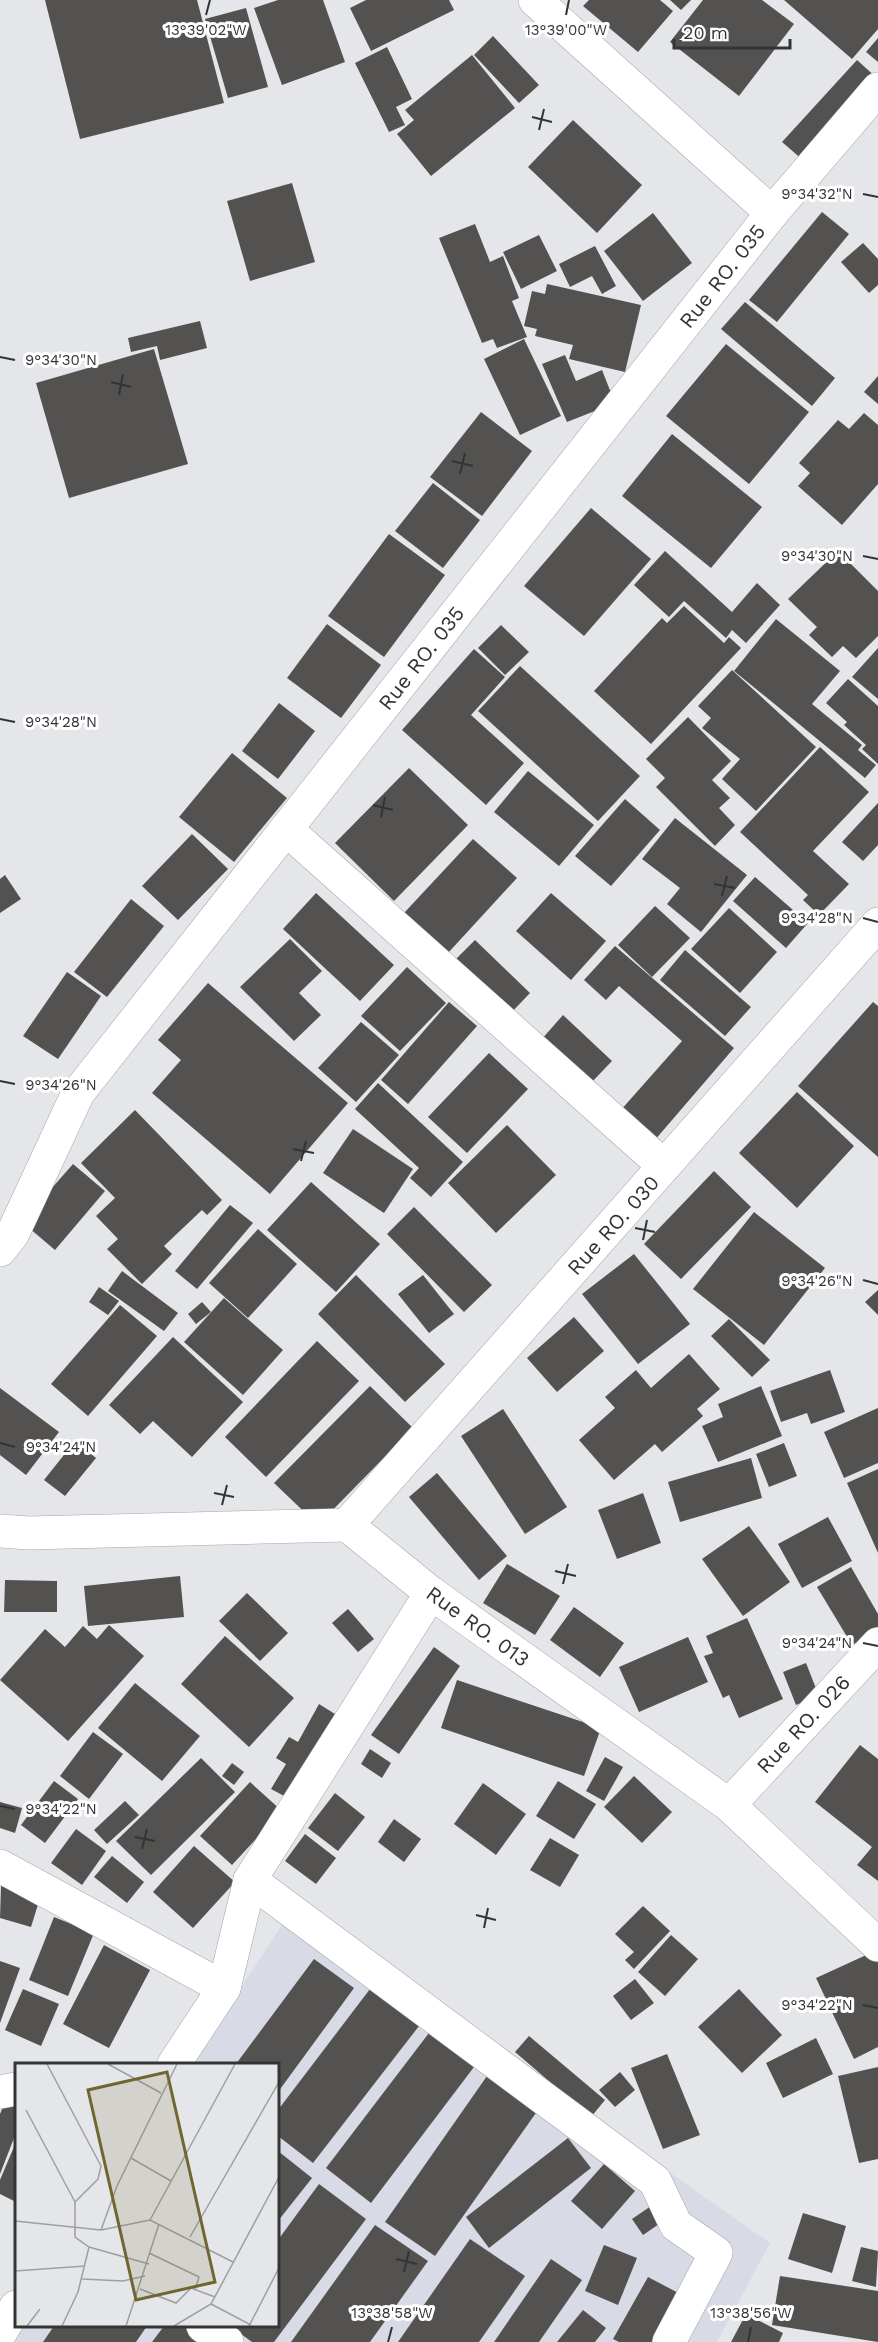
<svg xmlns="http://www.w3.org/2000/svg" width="878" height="2342" font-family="'Work Sans',sans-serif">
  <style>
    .built { fill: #d8dbe5 }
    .building { fill: #535250 }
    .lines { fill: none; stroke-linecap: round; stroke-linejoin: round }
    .minor-casing { stroke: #a5a6a9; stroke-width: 34 }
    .minor { stroke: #fff; stroke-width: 33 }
    .ticks { fill: none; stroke: #333435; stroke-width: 2 }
    .labels { text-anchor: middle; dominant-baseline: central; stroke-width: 6; stroke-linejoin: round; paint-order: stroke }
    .street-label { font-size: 21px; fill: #333435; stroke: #fff }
    .inset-road { fill: none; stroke: #9e9fa1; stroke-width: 1.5 }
    .view { fill: #716532; fill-opacity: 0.15; stroke: #716532; stroke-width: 3 }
    .inset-edge { fill: none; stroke: #333435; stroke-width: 3 }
    .ticks-label { font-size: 15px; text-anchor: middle; fill: #333435; stroke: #fff; stroke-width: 6; stroke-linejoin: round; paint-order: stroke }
  </style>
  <rect width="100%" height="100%" fill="#e5e6e9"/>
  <path class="built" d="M 293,1908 L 770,2243 L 717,2342 L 12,2342 L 22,2326 L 278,2326 L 278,2064 L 191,2064 Z"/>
  <g class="building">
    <path d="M 45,0 L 197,0 L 224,103 L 80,139 Z"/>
    <path d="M 278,0 L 323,0 L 345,62 L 282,85 L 254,8 Z"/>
    <path d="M 366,0 L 449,0 L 454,10 L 371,51 L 350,8 Z"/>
    <path d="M 589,0 L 660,0 L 673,11 L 638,52 L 583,6 Z"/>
    <path d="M 670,0 L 691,0 L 681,10 Z"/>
    <path d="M 703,0 L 762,0 L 794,24 L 739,96 L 670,42 Z"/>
    <path d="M 784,0 L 878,0 L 878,29 L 852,59 Z"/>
    <path d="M 246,8 L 268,87 L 228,98 L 205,19 Z"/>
    <path d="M 493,36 L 539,85 L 519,103 L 474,55 Z"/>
    <path d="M 878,38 L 878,62 L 866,52 Z"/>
    <path d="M 387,47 L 412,99 L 396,107 L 405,125 L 389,132 L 355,63 Z"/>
    <path d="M 472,55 L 515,108 L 431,176 L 397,134 L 414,120 L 405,110 Z"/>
    <path d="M 857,60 L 878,79 L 804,161 L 782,142 Z"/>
    <path d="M 573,120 L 642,185 L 597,233 L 528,167 Z"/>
    <path d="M 292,183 L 315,262 L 250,281 L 227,201 Z"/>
    <path d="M 822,212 L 849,234 L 777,322 L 749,300 Z"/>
    <path d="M 653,213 L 692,263 L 643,301 L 604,251 Z"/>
    <path d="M 475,224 L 490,262 L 503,256 L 519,298 L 512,301 L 527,337 L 497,348 L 493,339 L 482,343 L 439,238 Z"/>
    <path d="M 539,235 L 557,271 L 521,289 L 503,252 Z"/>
    <path d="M 863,243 L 878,259 L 878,285 L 869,293 L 841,262 Z"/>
    <path d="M 595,246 L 616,286 L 602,294 L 592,276 L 570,287 L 559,264 Z"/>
    <path d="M 547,284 L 641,305 L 625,372 L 569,359 L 573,345 L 535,336 L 537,329 L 524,326 L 532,291 L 545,294 Z"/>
    <path d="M 745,302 L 835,378 L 812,406 L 721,329 Z"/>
    <path d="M 200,321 L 207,348 L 160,360 L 157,346 L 131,352 L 128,338 Z"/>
    <path d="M 524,339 L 561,416 L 520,435 L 484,359 Z"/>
    <path d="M 726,344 L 809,412 L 749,484 L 666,416 Z"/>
    <path d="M 154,349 L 188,464 L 69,498 L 36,383 Z"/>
    <path d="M 565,355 L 576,381 L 602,370 L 615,403 L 567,422 L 542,364 Z"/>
    <path d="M 878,376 L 878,404 L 864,392 Z"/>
    <path d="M 481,412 L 532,451 L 482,516 L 430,477 Z"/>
    <path d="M 864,413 L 878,425 L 878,484 L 842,525 L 798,486 L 810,473 L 799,463 L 838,420 L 849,429 Z"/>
    <path d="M 672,434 L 762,507 L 711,568 L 622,496 Z"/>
    <path d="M 433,483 L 480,520 L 443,568 L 395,531 Z"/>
    <path d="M 591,508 L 651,559 L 584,636 L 524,586 Z"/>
    <path d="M 389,534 L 445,575 L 384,657 L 328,616 Z"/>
    <path d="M 665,551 L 732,612 L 757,583 L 780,605 L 746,643 L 732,630 L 726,638 L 684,601 L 669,617 L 634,585 Z"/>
    <path d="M 838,551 L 878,591 L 878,636 L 856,658 L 843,646 L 832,657 L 809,635 L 817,627 L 788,599 Z"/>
    <path d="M 684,606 L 724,643 L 729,637 L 741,648 L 651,744 L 594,691 L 662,618 L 667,623 Z"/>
    <path d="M 776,619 L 840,671 L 812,704 L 862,745 L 858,750 L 876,765 L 865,778 L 734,671 Z"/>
    <path d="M 327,624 L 381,665 L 341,718 L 287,678 Z"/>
    <path d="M 501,625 L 529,652 L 505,675 L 478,648 Z"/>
    <path d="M 878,648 L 878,699 L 852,677 Z"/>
    <path d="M 474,649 L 505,677 L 471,715 L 524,763 L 486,805 L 402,730 Z"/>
    <path d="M 520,666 L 640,776 L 598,821 L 478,711 Z"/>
    <path d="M 732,670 L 816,747 L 756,811 L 722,779 L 740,759 L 702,728 L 711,718 L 698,706 Z"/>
    <path d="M 848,679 L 878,706 L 878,764 L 862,749 L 866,745 L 844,725 L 847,722 L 826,703 Z"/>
    <path d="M 279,703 L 315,731 L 278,779 L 242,751 Z"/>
    <path d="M 688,717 L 731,761 L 712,780 L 730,798 L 719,808 L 735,825 L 715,846 L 656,787 L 665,778 L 646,759 Z"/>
    <path d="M 820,747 L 869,792 L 813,851 L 849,884 L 819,915 L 803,900 L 808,895 L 740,832 Z"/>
    <path d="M 232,753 L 287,798 L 234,862 L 179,817 Z"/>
    <path d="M 409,768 L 468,825 L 394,901 L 335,843 Z"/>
    <path d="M 528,771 L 594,825 L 559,866 L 494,812 Z"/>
    <path d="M 625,799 L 660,830 L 611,886 L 575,856 Z"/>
    <path d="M 878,803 L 878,845 L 863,861 L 842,842 Z"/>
    <path d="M 675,818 L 747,875 L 701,932 L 667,904 L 680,888 L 642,859 Z"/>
    <path d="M 192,834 L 228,869 L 178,920 L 142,886 Z"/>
    <path d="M 473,839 L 517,878 L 448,953 L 404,913 Z"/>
    <path d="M 5,875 L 21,899 L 0,913 L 0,879 Z"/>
    <path d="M 755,877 L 808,923 L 786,948 L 733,901 Z"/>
    <path d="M 316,893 L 394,965 L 360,1001 L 283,929 Z"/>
    <path d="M 551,893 L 606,941 L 571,980 L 516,931 Z"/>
    <path d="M 131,899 L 164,926 L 107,997 L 74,972 Z"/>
    <path d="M 655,906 L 690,938 L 652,977 L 618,945 Z"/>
    <path d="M 729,908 L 777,952 L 740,993 L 691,949 Z"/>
    <path d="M 290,939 L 322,971 L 299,993 L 321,1015 L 294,1041 L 240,987 Z"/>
    <path d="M 475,940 L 530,993 L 509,1015 L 453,962 Z"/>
    <path d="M 615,946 L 734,1048 L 654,1141 L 620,1111 L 682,1041 L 619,986 L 606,1000 L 584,980 Z"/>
    <path d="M 685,950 L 751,1007 L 725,1036 L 660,980 Z"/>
    <path d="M 407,967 L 446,1003 L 400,1051 L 361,1016 Z"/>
    <path d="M 67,972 L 101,996 L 58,1059 L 23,1036 Z"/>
    <path d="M 208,983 L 348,1103 L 270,1194 L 152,1093 L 181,1060 L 158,1040 Z"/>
    <path d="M 449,1002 L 477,1026 L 408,1104 L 381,1080 Z"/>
    <path d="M 873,1002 L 878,1006 L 878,1157 L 798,1086 Z"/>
    <path d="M 563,1015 L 612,1061 L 590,1084 L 541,1040 Z"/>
    <path d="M 361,1022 L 399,1055 L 356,1102 L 318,1068 Z"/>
    <path d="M 489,1053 L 528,1089 L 467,1153 L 428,1117 Z"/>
    <path d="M 378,1083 L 463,1162 L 431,1197 L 410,1178 L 419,1168 L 355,1109 Z"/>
    <path d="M 797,1092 L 854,1146 L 797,1208 L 739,1153 Z"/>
    <path d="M 135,1110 L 222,1200 L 207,1215 L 202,1210 L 164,1246 L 172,1254 L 142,1284 L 107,1249 L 118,1239 L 96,1216 L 115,1198 L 81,1163 Z"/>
    <path d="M 507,1125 L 556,1175 L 496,1233 L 448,1183 Z"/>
    <path d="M 353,1129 L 413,1169 L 384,1213 L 323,1173 Z"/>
    <path d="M 73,1164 L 105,1191 L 55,1250 L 22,1222 Z"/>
    <path d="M 714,1171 L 751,1207 L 681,1279 L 644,1244 Z"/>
    <path d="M 311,1182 L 380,1244 L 336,1292 L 267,1230 Z"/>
    <path d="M 230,1205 L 253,1223 L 197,1289 L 175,1271 Z"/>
    <path d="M 414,1207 L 492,1285 L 464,1312 L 387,1234 Z"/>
    <path d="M 754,1212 L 825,1268 L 764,1345 L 693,1289 Z"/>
    <path d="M 258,1229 L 297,1264 L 248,1318 L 209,1283 Z"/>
    <path d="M 634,1254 L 690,1324 L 638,1364 L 582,1294 Z"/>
    <path d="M 122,1271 L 178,1313 L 164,1331 L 108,1291 Z"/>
    <path d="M 356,1275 L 445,1364 L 405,1402 L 318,1314 Z"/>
    <path d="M 423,1275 L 454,1314 L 429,1333 L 398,1294 Z"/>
    <path d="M 99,1287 L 119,1301 L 108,1315 L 89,1302 Z"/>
    <path d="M 878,1290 L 878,1315 L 865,1302 Z"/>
    <path d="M 224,1298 L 283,1350 L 243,1395 L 184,1342 Z"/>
    <path d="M 202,1302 L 211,1312 L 196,1324 L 188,1314 Z"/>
    <path d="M 120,1305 L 157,1336 L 88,1416 L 51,1384 Z"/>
    <path d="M 574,1317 L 604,1351 L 557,1392 L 527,1358 Z"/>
    <path d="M 729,1319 L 770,1360 L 752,1377 L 711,1336 Z"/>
    <path d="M 173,1337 L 243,1402 L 192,1457 L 153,1421 L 140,1434 L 109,1405 Z"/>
    <path d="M 317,1341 L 359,1381 L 266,1477 L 225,1437 Z"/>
    <path d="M 689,1354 L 720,1389 L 697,1409 L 703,1416 L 662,1452 L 655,1444 L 614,1480 L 579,1440 L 615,1408 L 605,1397 L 636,1370 L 651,1388 Z"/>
    <path d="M 830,1370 L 845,1412 L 811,1424 L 807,1413 L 781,1422 L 770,1391 Z"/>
    <path d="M 370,1386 L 413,1428 L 318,1525 L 274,1483 Z"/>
    <path d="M 761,1386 L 782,1436 L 718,1462 L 702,1426 L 723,1417 L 718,1404 Z"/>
    <path d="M 0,1388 L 59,1432 L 26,1475 L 0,1455 Z"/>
    <path d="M 878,1408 L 878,1463 L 844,1478 L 824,1432 Z"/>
    <path d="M 503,1409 L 567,1507 L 525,1534 L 461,1436 Z"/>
    <path d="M 75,1441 L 96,1458 L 65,1496 L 44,1480 Z"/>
    <path d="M 784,1443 L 797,1476 L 769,1487 L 756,1454 Z"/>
    <path d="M 751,1458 L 762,1498 L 680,1522 L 668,1482 Z"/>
    <path d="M 878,1469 L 878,1553 L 847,1483 Z"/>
    <path d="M 437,1473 L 507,1556 L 479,1580 L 409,1497 Z"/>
    <path d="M 643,1493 L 661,1543 L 617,1559 L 598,1510 Z"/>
    <path d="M 828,1517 L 852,1561 L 802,1588 L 778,1544 Z"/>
    <path d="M 749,1526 L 790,1582 L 743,1616 L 702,1559 Z"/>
    <path d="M 507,1564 L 560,1596 L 535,1635 L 483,1603 Z"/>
    <path d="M 851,1567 L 878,1614 L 878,1630 L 852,1645 L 817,1587 Z"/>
    <path d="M 180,1576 L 184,1617 L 88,1626 L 84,1586 Z"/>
    <path d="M 5,1580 L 57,1581 L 57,1612 L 4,1612 Z"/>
    <path d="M 247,1593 L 288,1633 L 260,1661 L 219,1621 Z"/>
    <path d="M 574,1607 L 624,1643 L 600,1677 L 550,1640 Z"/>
    <path d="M 348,1609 L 374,1639 L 358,1652 L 332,1623 Z"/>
    <path d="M 747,1618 L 783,1699 L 739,1718 L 729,1695 L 723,1698 L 704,1656 L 713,1653 L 706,1636 Z"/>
    <path d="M 109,1625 L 144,1656 L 68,1741 L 0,1680 L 45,1629 L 65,1647 L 83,1626 L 97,1639 Z"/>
    <path d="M 225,1636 L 294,1698 L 249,1747 L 181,1684 Z"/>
    <path d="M 688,1637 L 708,1682 L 639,1712 L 619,1667 Z"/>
    <path d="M 434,1647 L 460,1666 L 399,1754 L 371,1735 Z"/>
    <path d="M 806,1663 L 819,1696 L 796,1705 L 783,1672 Z"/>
    <path d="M 457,1680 L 601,1728 L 584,1776 L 441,1728 Z"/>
    <path d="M 135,1683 L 200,1736 L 162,1781 L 98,1728 Z"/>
    <path d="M 319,1704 L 335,1714 L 288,1798 L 271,1789 L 286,1764 L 276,1758 L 289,1737 L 298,1742 Z"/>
    <path d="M 93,1732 L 123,1754 L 89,1799 L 60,1776 Z"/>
    <path d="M 860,1745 L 878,1759 L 878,1881 L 857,1865 L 872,1847 L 815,1802 Z"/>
    <path d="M 370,1749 L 391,1763 L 382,1778 L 361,1764 Z"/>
    <path d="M 605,1757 L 623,1767 L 604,1801 L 586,1791 Z"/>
    <path d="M 201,1758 L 235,1792 L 151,1875 L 116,1841 Z"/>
    <path d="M 232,1763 L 244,1772 L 234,1785 L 222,1776 Z"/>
    <path d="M 634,1776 L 672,1812 L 642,1843 L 604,1807 Z"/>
    <path d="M 54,1781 L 78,1799 L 45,1843 L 21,1825 Z"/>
    <path d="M 558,1781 L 596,1804 L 574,1839 L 536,1816 Z"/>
    <path d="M 250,1782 L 282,1811 L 232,1865 L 200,1836 Z"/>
    <path d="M 483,1783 L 526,1814 L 496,1855 L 454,1824 Z"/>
    <path d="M 335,1793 L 365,1817 L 338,1851 L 308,1828 Z"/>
    <path d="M 125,1801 L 139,1815 L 107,1844 L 94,1830 Z"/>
    <path d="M 0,1802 L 22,1808 L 15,1833 L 0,1828 Z"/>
    <path d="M 394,1819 L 421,1839 L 404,1862 L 378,1842 Z"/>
    <path d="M 76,1829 L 106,1851 L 82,1885 L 51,1863 Z"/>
    <path d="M 305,1834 L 336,1858 L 316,1884 L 285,1861 Z"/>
    <path d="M 550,1838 L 579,1855 L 560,1887 L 530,1870 Z"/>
    <path d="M 194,1846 L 235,1882 L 193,1928 L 153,1892 Z"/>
    <path d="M 112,1856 L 144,1882 L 127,1903 L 94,1877 Z"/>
    <path d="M 1,1886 L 40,1898 L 31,1927 L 0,1918 Z"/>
    <path d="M 643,1906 L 670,1931 L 634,1969 L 625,1960 L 634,1952 L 615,1934 Z"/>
    <path d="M 54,1917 L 94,1933 L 68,1996 L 29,1980 Z"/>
    <path d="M 671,1935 L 698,1959 L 665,1996 L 638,1972 Z"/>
    <path d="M 104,1945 L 150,1970 L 109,2048 L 63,2024 Z"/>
    <path d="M 875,1951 L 878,1956 L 878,2047 L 854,2059 L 816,1978 Z"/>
    <path d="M 314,1959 L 354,1988 L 278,2092 L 278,2064 L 236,2064 Z"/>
    <path d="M 0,1961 L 20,1968 L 0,2023 Z"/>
    <path d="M 635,1979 L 654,2003 L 631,2020 L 613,1996 Z"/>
    <path d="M 23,1989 L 59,2004 L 41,2046 L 5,2030 Z"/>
    <path d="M 370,1989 L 419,2026 L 313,2163 L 278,2136 L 278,2110 Z"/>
    <path d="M 739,1989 L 782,2035 L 742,2073 L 698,2027 Z"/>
    <path d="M 432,2029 L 477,2063 L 371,2203 L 326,2168 Z"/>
    <path d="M 529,2036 L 605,2100 L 591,2117 L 515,2052 Z"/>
    <path d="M 816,2038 L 833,2074 L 783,2098 L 766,2063 Z"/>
    <path d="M 667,2054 L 700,2135 L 663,2149 L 631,2068 Z"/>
    <path d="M 878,2067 L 878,2159 L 859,2163 L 838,2076 Z"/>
    <path d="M 620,2072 L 635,2090 L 615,2107 L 599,2090 Z"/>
    <path d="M 487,2076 L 538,2110 L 435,2256 L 385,2222 Z"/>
    <path d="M 7,2097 L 16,2101 L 16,2133 L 0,2174 L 0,2114 Z"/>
    <path d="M 568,2138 L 591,2168 L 489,2248 L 466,2217 Z"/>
    <path d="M 16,2142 L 16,2202 L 0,2194 L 0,2180 Z"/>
    <path d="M 278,2151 L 312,2178 L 278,2221 Z"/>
    <path d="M 604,2164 L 635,2191 L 602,2229 L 571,2201 Z"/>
    <path d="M 319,2184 L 366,2219 L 274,2342 L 252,2342 L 230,2326 L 278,2326 L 278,2240 Z"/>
    <path d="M 651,2206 L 662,2222 L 643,2235 L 632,2219 Z"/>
    <path d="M 803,2213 L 846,2226 L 832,2273 L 788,2259 Z"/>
    <path d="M 375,2225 L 428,2261 L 370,2342 L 291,2342 Z"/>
    <path d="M 470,2239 L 525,2276 L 479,2342 L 398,2342 Z"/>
    <path d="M 604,2245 L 637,2258 L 618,2305 L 585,2291 Z"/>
    <path d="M 861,2247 L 878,2251 L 876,2287 L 852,2281 Z"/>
    <path d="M 551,2259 L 582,2280 L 539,2342 L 494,2342 Z"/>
    <path d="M 780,2276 L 878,2291 L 878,2342 L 772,2325 Z"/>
    <path d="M 648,2277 L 684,2296 L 658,2342 L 619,2342 L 613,2339 Z"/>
    <path d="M 583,2310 L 606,2328 L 595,2342 L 557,2342 Z"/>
    <path d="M 746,2314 L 783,2333 L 779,2342 L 731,2342 Z"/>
    <path d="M 54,2326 L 147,2326 L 136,2342 L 43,2342 Z"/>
    <path d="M 164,2326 L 184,2326 L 207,2342 L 152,2342 Z"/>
  </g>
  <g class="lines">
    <defs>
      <g id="minor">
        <path d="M 535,0 L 772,213"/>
        <path d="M 286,829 L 664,1166"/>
        <path d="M 0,1250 L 12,1235 L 78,1093 L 772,213 L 878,89"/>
        <path d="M 347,1525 L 878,924"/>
        <path d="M 0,1531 L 29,1533 L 347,1525 L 431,1593 L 729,1805 L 878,1945"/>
        <path d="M 729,1805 L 878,1644"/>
        <path d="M 0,1866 L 224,1988"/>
        <path d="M 250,1880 L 655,2181 L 676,2225 L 716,2253 L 669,2342"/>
        <path d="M 174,2064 L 224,1988 L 250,1880 L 431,1593"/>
        <path d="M 0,2092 L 16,2089"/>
        <path d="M 203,2326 L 227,2342"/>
        <path d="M 0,2333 L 16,2307"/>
      </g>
    </defs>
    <use href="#minor" class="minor-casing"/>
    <use href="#minor" class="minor"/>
  </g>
  <path class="ticks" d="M 206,15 L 210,0M 566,15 L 569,0M 532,117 L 552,122M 539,130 L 544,109M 863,194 L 878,197M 0,357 L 15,360M 111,382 L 131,387M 119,395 L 123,374M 452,461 L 473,466M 460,474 L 465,453M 863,556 L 878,559M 0,719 L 15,722M 373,805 L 393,810M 381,817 L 385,797M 714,884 L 735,888M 722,896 L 727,876M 863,918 L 878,922M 0,1081 L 15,1084M 293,1149 L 314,1153M 301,1161 L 306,1141M 635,1228 L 655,1232M 643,1240 L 647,1220M 863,1280 L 878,1284M 0,1443 L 15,1447M 214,1493 L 234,1497M 222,1505 L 227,1485M 555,1571 L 576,1576M 563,1584 L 568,1564M 863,1643 L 878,1646M 0,1806 L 15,1809M 135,1837 L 155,1841M 142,1849 L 147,1829M 476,1915 L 496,1920M 484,1928 L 488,1908M 863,2005 L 878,2008M 396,2259 L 417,2264M 404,2272 L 409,2251M 388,2342 L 392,2327M 748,2342 L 751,2327"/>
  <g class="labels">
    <g class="street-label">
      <text transform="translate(722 276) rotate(-52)">Rue RO. 035</text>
      <text transform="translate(421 658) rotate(-52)">Rue RO. 035</text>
      <text transform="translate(613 1225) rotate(-48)">Rue RO. 030</text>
      <text transform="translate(478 1626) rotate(36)">Rue RO. 013</text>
      <text transform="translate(803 1724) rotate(-47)">Rue RO. 026</text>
    </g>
  </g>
  <g transform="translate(15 2063)">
    <rect width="264" height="264" fill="#e5e6e9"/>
    <path class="inset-road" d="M 32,1 L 86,103 L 83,116 L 60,139 L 60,174 L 74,184 L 134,201M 93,1 L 146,30M 11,47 L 60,139M 116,95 L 156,118M 135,157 L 220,1M 0,158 L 86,167 L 135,157 L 218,199M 86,167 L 102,123 L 162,1M 175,174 L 264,19M 134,190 L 184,214 L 180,227M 0,208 L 70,203M 67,216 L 108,218 L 130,213M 125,226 L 161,240 L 176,225 L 200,234M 196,241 L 236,262M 12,263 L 25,246M 47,263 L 63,229 L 74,184M 111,263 L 144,161M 159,263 L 196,241 L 264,114M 234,263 L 264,205"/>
    <path class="view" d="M 152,9 L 200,219 L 121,237 L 73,27 Z"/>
    <rect width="264" height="264" class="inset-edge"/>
  </g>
  <g class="ticks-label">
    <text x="206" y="35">13°39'02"W</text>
    <text x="566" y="35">13°39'00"W</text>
    <text x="817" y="199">9°34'32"N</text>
    <text x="61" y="365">9°34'30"N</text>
    <text x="817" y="561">9°34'30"N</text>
    <text x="61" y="727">9°34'28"N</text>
    <text x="817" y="923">9°34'28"N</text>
    <text x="61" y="1090">9°34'26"N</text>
    <text x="817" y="1286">9°34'26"N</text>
    <text x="61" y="1452">9°34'24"N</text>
    <text x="817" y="1648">9°34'24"N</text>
    <text x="61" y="1814">9°34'22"N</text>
    <text x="817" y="2010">9°34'22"N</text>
    <text x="392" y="2318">13°38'58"W</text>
    <text x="751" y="2318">13°38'56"W</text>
  </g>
  <path d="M674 39v9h116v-9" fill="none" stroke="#333435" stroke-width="3"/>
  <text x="683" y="39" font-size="18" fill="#333435" stroke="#ffffff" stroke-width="4.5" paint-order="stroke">20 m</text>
</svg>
